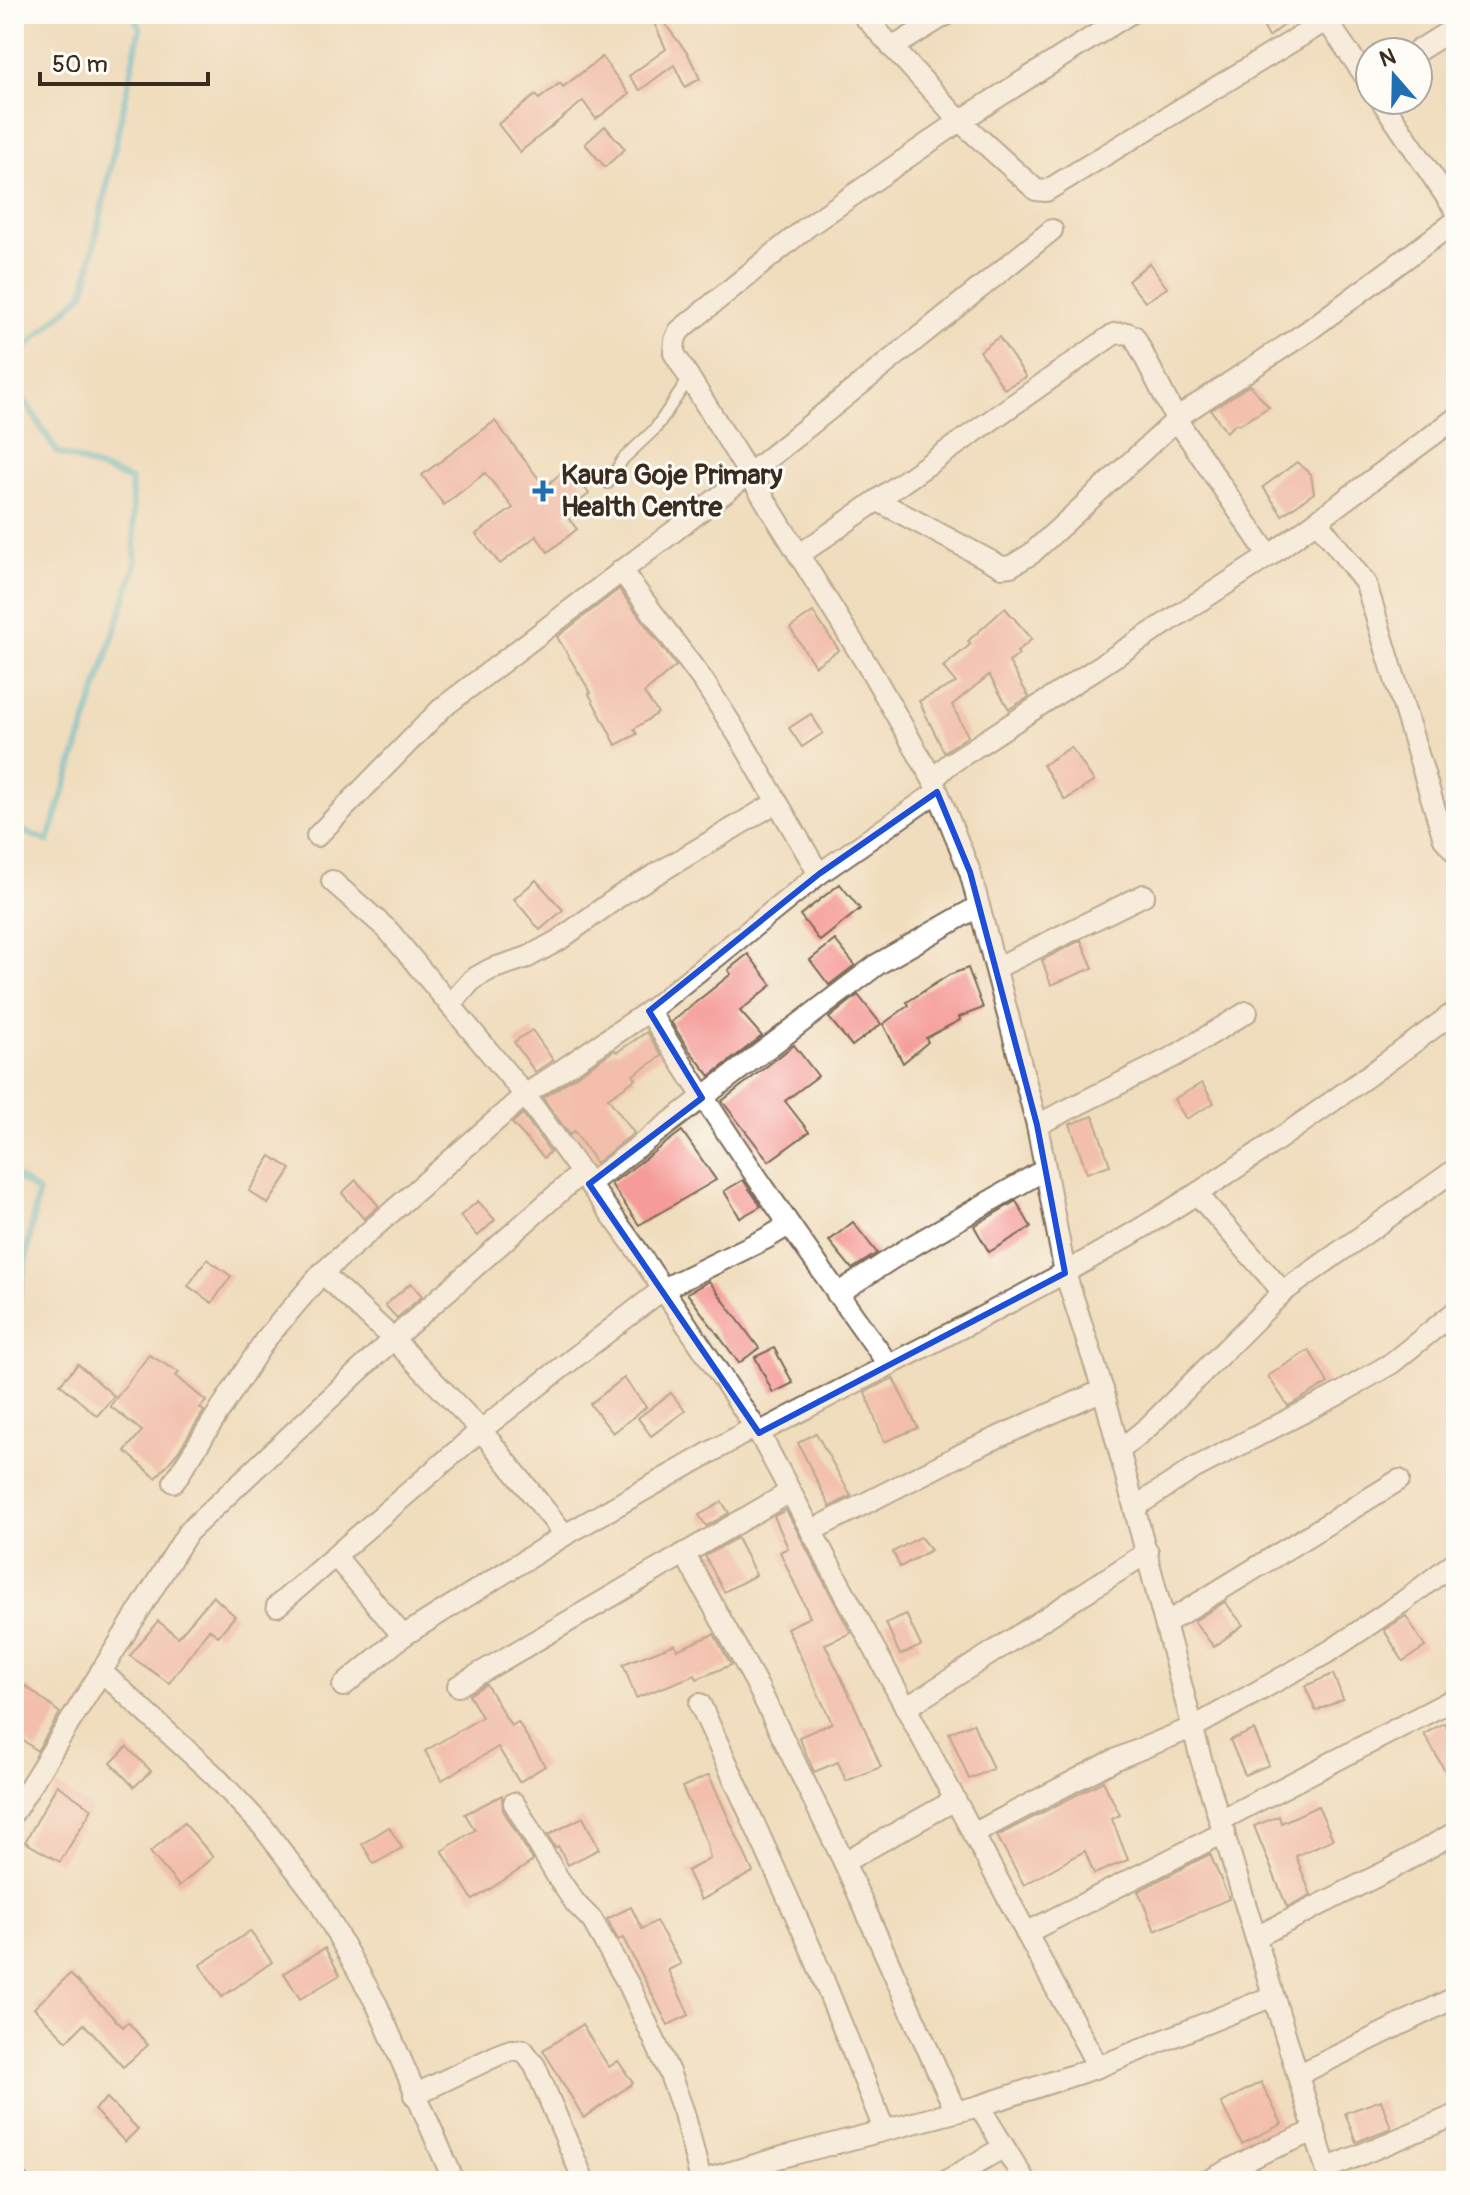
<svg xmlns="http://www.w3.org/2000/svg" width="1470" height="2195" font-family="Pangolin,sans-serif">
  <style>
    .lines { fill: none; stroke-linecap: round; stroke-linejoin: round }
    .stream { stroke: #4cb6ca; stroke-width: 7 }
    .building { fill: #f59b98 }
    .lane-casing { stroke: #7a6956; stroke-width: 14 }
    .street-casing { stroke: #7a6956; stroke-width: 24 }
    .lane { stroke: #fff; stroke-width: 10 }
    .street { stroke: #fff; stroke-width: 20 }
    .marked { fill: none; stroke: #1d4ed8; stroke-width: 6; stroke-linejoin: round }
    .poi-dot { fill: #1f6fb2; stroke: #fdfcf7; stroke-width: 3 }
    .labels { text-anchor: middle; dominant-baseline: central; stroke-width: 6; stroke-linejoin: round; paint-order: stroke }
    .poi-label { font-size: 28px; font-weight: bold; fill: #3b2a1e; stroke: #fdfcf7; text-anchor: start }
  </style>
  <rect width="100%" height="100%" fill="#fdfcf7"/>
  <filter id="ink" filterUnits="userSpaceOnUse"><feTurbulence type="fractalNoise" baseFrequency=".0125" numOctaves="2"/><feDisplacementMap in="SourceGraphic" scale="16" xChannelSelector="R" yChannelSelector="G"/><feConvolveMatrix kernelMatrix="1 2 1 2 8 2 1 2 1" color-interpolation-filters="sRGB"/></filter>
  <filter id="wash" filterUnits="userSpaceOnUse"><feTurbulence type="fractalNoise" baseFrequency=".006" numOctaves="4" result="noise"/><feDisplacementMap in="SourceGraphic" scale="32" xChannelSelector="R" yChannelSelector="G"/><feGaussianBlur stdDeviation="1.8" result="paint"/><feColorMatrix in="noise" values="0 0 0 0 0 0 0 0 0 0 0 0 0 0 0 0 0 1.4 0 .05"/><feComposite in="paint" operator="in"/></filter>
  <g filter="url(#wash)">
    <rect width="100%" height="100%" fill="#f0ddbd"/>
    <g class="lines">
      <g class="stream">
        <path d="M 14,358 L 84,293 L 140,28 L 133,14"/>
        <path d="M 14,384 L 57,452 L 131,480 L 136,564 L 48,841 L 14,828"/>
        <path d="M 14,1175 L 38,1192 L 14,1324"/>
      </g>
    </g>
    <g id="blocks">
      <g class="building">
        <path d="M 1256,14 L 1278,14 L 1285,24 L 1269,37 Z"/>
        <path d="M 661,19 L 688,54 L 700,79 L 685,87 L 674,65 L 640,90 L 629,76 L 666,49 L 654,23 Z"/>
        <path d="M 602,57 L 629,94 L 596,119 L 583,101 L 520,152 L 498,124 L 536,95 L 539,99 L 560,83 L 563,87 Z"/>
        <path d="M 605,126 L 625,149 L 605,167 L 585,144 Z"/>
        <path d="M 1149,263 L 1167,288 L 1145,302 L 1128,281 Z"/>
        <path d="M 999,337 L 1026,377 L 1004,389 L 980,351 Z"/>
        <path d="M 1250,385 L 1269,407 L 1239,425 L 1237,423 L 1226,432 L 1211,410 Z"/>
        <path d="M 495,421 L 545,487 L 570,465 L 589,494 L 564,513 L 577,529 L 548,552 L 536,536 L 500,564 L 476,534 L 513,508 L 485,473 L 444,505 L 422,475 Z"/>
        <path d="M 1297,462 L 1311,475 L 1314,493 L 1282,515 L 1263,487 Z"/>
        <path d="M 619,589 L 676,666 L 644,693 L 658,713 L 634,729 L 637,734 L 616,745 L 589,694 L 591,693 L 557,637 Z"/>
        <path d="M 1005,608 L 1032,639 L 1017,652 L 1019,655 L 1009,662 L 1029,697 L 1009,709 L 989,675 L 952,705 L 968,736 L 944,752 L 919,701 L 956,683 L 943,667 L 971,644 L 968,641 Z"/>
        <path d="M 813,612 L 839,650 L 815,666 L 790,628 Z"/>
        <path d="M 811,714 L 823,733 L 802,747 L 789,728 Z"/>
        <path d="M 1071,747 L 1094,781 L 1065,800 L 1043,765 Z"/>
        <path d="M 536,880 L 563,910 L 540,930 L 514,899 Z"/>
        <path d="M 840,884 L 860,909 L 820,941 L 800,915 Z"/>
        <path d="M 835,940 L 855,965 L 829,985 L 810,960 Z"/>
        <path d="M 1081,940 L 1093,968 L 1051,985 L 1042,960 Z"/>
        <path d="M 748,954 L 772,985 L 740,1011 L 762,1036 L 710,1076 L 689,1050 L 671,1022 L 731,974 L 728,970 Z"/>
        <path d="M 968,968 L 983,1008 L 959,1017 L 960,1020 L 926,1038 L 928,1042 L 903,1063 L 883,1024 L 909,1005 L 907,1002 L 949,975 Z"/>
        <path d="M 858,995 L 881,1024 L 852,1046 L 829,1018 Z"/>
        <path d="M 532,1030 L 553,1060 L 535,1072 L 514,1042 Z"/>
        <path d="M 647,1032 L 662,1056 L 633,1075 L 636,1079 L 608,1098 L 634,1133 L 596,1163 L 574,1131 L 570,1135 L 543,1098 L 615,1050 L 617,1052 Z"/>
        <path d="M 794,1045 L 818,1076 L 785,1101 L 809,1132 L 769,1161 L 722,1101 Z"/>
        <path d="M 1202,1083 L 1214,1103 L 1186,1119 L 1174,1099 Z"/>
        <path d="M 523,1114 L 550,1152 L 544,1158 L 512,1123 Z"/>
        <path d="M 1093,1116 L 1110,1165 L 1087,1173 L 1070,1124 Z"/>
        <path d="M 682,1131 L 716,1180 L 639,1225 L 611,1184 Z"/>
        <path d="M 271,1156 L 291,1169 L 268,1204 L 249,1191 Z"/>
        <path d="M 356,1180 L 379,1206 L 364,1219 L 342,1193 Z"/>
        <path d="M 743,1180 L 761,1206 L 740,1218 L 724,1191 Z"/>
        <path d="M 478,1201 L 495,1220 L 478,1236 L 460,1216 Z"/>
        <path d="M 1016,1201 L 1031,1227 L 989,1252 L 974,1226 Z"/>
        <path d="M 853,1222 L 877,1253 L 852,1269 L 829,1241 Z"/>
        <path d="M 207,1259 L 231,1276 L 212,1303 L 188,1286 Z"/>
        <path d="M 709,1281 L 759,1348 L 739,1363 L 687,1293 Z"/>
        <path d="M 411,1283 L 422,1296 L 397,1318 L 385,1305 Z"/>
        <path d="M 774,1348 L 793,1383 L 773,1393 L 755,1357 Z"/>
        <path d="M 1309,1350 L 1328,1383 L 1288,1406 L 1268,1376 Z"/>
        <path d="M 149,1355 L 179,1372 L 176,1376 L 206,1401 L 200,1408 L 204,1411 L 178,1452 L 156,1478 L 125,1451 L 142,1431 L 110,1406 Z"/>
        <path d="M 78,1364 L 114,1396 L 97,1416 L 60,1384 Z"/>
        <path d="M 624,1378 L 646,1407 L 613,1433 L 590,1404 Z"/>
        <path d="M 893,1378 L 918,1428 L 884,1442 L 865,1392 Z"/>
        <path d="M 671,1393 L 685,1411 L 651,1436 L 638,1418 Z"/>
        <path d="M 816,1433 L 851,1496 L 830,1507 L 798,1443 Z"/>
        <path d="M 722,1502 L 729,1513 L 706,1526 L 699,1515 Z"/>
        <path d="M 786,1510 L 851,1633 L 825,1644 L 858,1713 L 881,1767 L 846,1781 L 838,1762 L 814,1772 L 799,1737 L 832,1723 L 787,1628 L 810,1617 L 780,1552 L 788,1548 L 774,1516 Z"/>
        <path d="M 920,1537 L 931,1550 L 900,1567 L 893,1552 Z"/>
        <path d="M 737,1538 L 756,1575 L 724,1592 L 705,1556 Z"/>
        <path d="M 213,1596 L 235,1616 L 218,1636 L 209,1629 L 169,1683 L 130,1656 L 158,1621 L 178,1637 Z"/>
        <path d="M 1225,1602 L 1243,1625 L 1214,1647 L 1194,1621 Z"/>
        <path d="M 906,1614 L 921,1646 L 900,1655 L 886,1623 Z"/>
        <path d="M 1406,1616 L 1425,1647 L 1403,1661 L 1384,1630 Z"/>
        <path d="M 714,1634 L 731,1665 L 697,1679 L 695,1675 L 636,1698 L 623,1664 L 675,1644 L 677,1650 Z"/>
        <path d="M 1333,1674 L 1343,1699 L 1316,1711 L 1305,1686 Z"/>
        <path d="M 486,1684 L 511,1726 L 518,1722 L 545,1766 L 519,1782 L 498,1747 L 442,1780 L 425,1751 L 482,1717 L 469,1695 Z"/>
        <path d="M 26,1686 L 60,1713 L 37,1751 L 14,1733 L 14,1700 Z"/>
        <path d="M 973,1723 L 993,1769 L 969,1779 L 949,1733 Z"/>
        <path d="M 1444,1723 L 1456,1744 L 1456,1790 L 1424,1734 Z"/>
        <path d="M 1254,1730 L 1269,1765 L 1245,1775 L 1230,1740 Z"/>
        <path d="M 127,1747 L 151,1771 L 134,1787 L 111,1763 Z"/>
        <path d="M 709,1775 L 753,1872 L 701,1900 L 687,1871 L 710,1859 L 707,1843 L 682,1787 Z"/>
        <path d="M 1103,1781 L 1120,1815 L 1112,1819 L 1128,1860 L 1094,1874 L 1085,1851 L 1024,1885 L 997,1836 Z"/>
        <path d="M 57,1785 L 92,1809 L 60,1862 L 25,1842 Z"/>
        <path d="M 502,1795 L 503,1810 L 533,1861 L 473,1900 L 442,1851 L 475,1830 L 465,1814 Z"/>
        <path d="M 1318,1806 L 1333,1839 L 1296,1856 L 1311,1895 L 1287,1907 L 1254,1826 L 1279,1816 L 1281,1823 Z"/>
        <path d="M 583,1817 L 599,1849 L 568,1865 L 558,1846 L 555,1848 L 548,1835 Z"/>
        <path d="M 184,1823 L 213,1857 L 179,1886 L 150,1852 Z"/>
        <path d="M 389,1827 L 402,1848 L 374,1864 L 362,1844 Z"/>
        <path d="M 1210,1854 L 1229,1899 L 1155,1931 L 1138,1891 Z"/>
        <path d="M 631,1907 L 642,1929 L 656,1921 L 681,1964 L 668,1970 L 689,2015 L 668,2025 L 623,1938 L 618,1940 L 607,1919 Z"/>
        <path d="M 250,1931 L 272,1962 L 222,1997 L 200,1965 Z"/>
        <path d="M 325,1948 L 340,1975 L 300,1999 L 284,1973 Z"/>
        <path d="M 70,1974 L 123,2027 L 128,2022 L 148,2045 L 123,2067 L 84,2024 L 67,2041 L 34,2008 Z"/>
        <path d="M 582,2025 L 609,2067 L 618,2061 L 633,2083 L 584,2118 L 543,2050 Z"/>
        <path d="M 1261,2082 L 1282,2124 L 1242,2144 L 1221,2103 Z"/>
        <path d="M 107,2098 L 138,2129 L 125,2142 L 94,2110 Z"/>
        <path d="M 1381,2100 L 1391,2128 L 1356,2142 L 1345,2113 Z"/>
      </g>
    </g>
  </g>
  <g filter="url(#ink)">
    <use href="#blocks" fill-opacity="0" stroke="#7a6956" stroke-width="2"/>
    <g class="lines">
      <defs>
        <path id="lane" d="M 608,483 L 623,459 L 655,429 L 689,379"/>
        <g id="street">
          <path d="M 862,14 L 960,121 L 1036,190 L 1046,191 L 1337,14"/>
          <path d="M 1322,14 L 1370,83"/>
          <path d="M 892,48 L 947,14"/>
          <path d="M 1416,52 L 1456,27"/>
          <path d="M 1381,100 L 1456,211"/>
          <path d="M 878,501 L 1002,567 L 1011,566 L 1031,554 L 1184,413 L 1308,331 L 1456,221"/>
          <path d="M 1318,522 L 1366,584 L 1444,839 L 1456,853"/>
          <path d="M 799,555 L 1114,334 L 1127,333 L 1134,336 L 1176,419 L 1269,556"/>
          <path d="M 621,570 L 704,682 L 740,738 L 819,874"/>
          <path d="M 933,780 L 874,676 L 674,353 L 675,340 L 679,331 L 807,227 L 960,121 L 1129,14"/>
          <path d="M 317,836 L 442,708 L 749,474 L 1052,230"/>
          <path d="M 332,881 L 388,930 L 525,1095 L 637,1250 L 759,1433 L 1098,2067"/>
          <path d="M 996,968 L 1144,895"/>
          <path d="M 450,1005 L 473,979 L 491,969 L 528,957 L 559,940 L 621,895 L 777,802"/>
          <path d="M 649,1011 C 723,1132 805,1248 888,1364"/>
          <path d="M 1037,1125 L 1175,1056 L 1247,1012"/>
          <path d="M 589,1184 L 878,964 L 979,906"/>
          <path d="M 1197,1194 L 1283,1292"/>
          <path d="M 322,1273 L 393,1339 L 481,1430 L 565,1535"/>
          <path d="M 837,1294 L 907,1249 L 1044,1170"/>
          <path d="M 759,1433 C 860,1379 964,1328 1064,1273 C 1202,1197 1330,1105 1456,1011"/>
          <path d="M 1120,1450 L 1149,1426 L 1283,1292 L 1456,1169"/>
          <path d="M 174,1482 L 265,1340 L 322,1273 L 525,1095 L 649,1011 L 819,874 L 937,792"/>
          <path d="M 1135,1507 L 1195,1468 L 1339,1394 L 1392,1363 L 1456,1311"/>
          <path d="M 811,1531 L 972,1449 L 1103,1390"/>
          <path d="M 684,1553 L 756,1683 L 844,1862 L 955,2110"/>
          <path d="M 336,1557 L 403,1636"/>
          <path d="M 277,1606 L 481,1430 L 663,1289 L 767,1238 L 782,1229 L 785,1221"/>
          <path d="M 1166,1623 L 1399,1480"/>
          <path d="M 101,1671 L 214,1775 L 263,1827 L 317,1898 L 377,2005 L 454,2181"/>
          <path d="M 343,1686 L 403,1636 L 565,1535 L 755,1427"/>
          <path d="M 458,1686 L 790,1492"/>
          <path d="M 700,1704 L 811,1949 L 884,2129"/>
          <path d="M 906,1708 L 1148,1552"/>
          <path d="M 514,1803 L 558,1878 L 576,1904 L 592,1920 L 630,1987 L 669,2072 L 684,2113 L 701,2181"/>
          <path d="M 14,1812 L 188,1532 L 393,1339 L 581,1173"/>
          <path d="M 1221,1820 L 1456,1698"/>
          <path d="M 973,1834 L 1114,1760 L 1194,1727 L 1330,1651 L 1404,1601 L 1456,1561"/>
          <path d="M 844,1862 L 955,1800"/>
          <path d="M 1026,1933 L 1225,1832"/>
          <path d="M 1256,1937 L 1393,1868 L 1456,1832"/>
          <path d="M 1298,2075 L 1456,1997"/>
          <path d="M 414,2095 L 500,2054 L 511,2050 L 523,2050 L 535,2066 L 584,2181"/>
          <path d="M 979,2106 L 1025,2181"/>
          <path d="M 1326,2169 L 1456,2115"/>
          <path d="M 14,2179 L 17,2181"/>
          <path d="M 700,2181 L 782,2157 L 979,2106 L 1098,2067 L 1273,1996"/>
          <path d="M 946,2181 L 1004,2147"/>
          <path d="M 1208,2181 L 1262,2153 L 1315,2131"/>
          <path d="M 1330,2181 L 1201,1759 L 1103,1390 L 1065,1273 L 1037,1125 L 970,872 L 933,780 L 948,765 L 1269,556 L 1456,418"/>
        </g>
      </defs>
      <use href="#lane" class="lane-casing"/>
      <use href="#street" class="street-casing"/>
      <use href="#lane" class="lane"/>
      <use href="#street" class="street"/>
    </g>
  </g>
  <path d="M0 0H1470V2195H0ZM 937,792 L 970,872 L 1037,1125 L 1065,1273 L 759,1433 L 589,1184 L 702,1098 L 649,1011 L 819,874 Z" fill="#f0ddbd" fill-opacity=".55" fill-rule="evenodd"/>
  <path class="marked" d="M 937,792 L 970,872 L 1037,1125 L 1065,1273 L 759,1433 L 589,1184 L 702,1098 L 649,1011 L 819,874 Z"/>
  <path class="poi-dot" d="M539 479h8v8h8v8h-8v8h-8v-8h-8v-8h8z"/>
  <g class="labels">
    <g class="poi-label">
      <text x="561" y="475">Kaura Goje Primary<tspan x="561" dy="32">Health Centre</tspan></text>
    </g>
  </g>
  <rect width="1470" height="2195" fill="none" stroke="#fdfcf7" stroke-width="48"/>
  <g transform="translate(1394 76) rotate(340)"><circle r="38" fill="#fdfcf7" stroke="#afa8a0" stroke-width="2"/>
  <path d="M0-6L14 30L0 20L-14 30Z" fill="#1f6fb2"/>
  <text y="-12" font-size="22" font-weight="bold" text-anchor="middle" fill="#3b2a1e">N</text>
  </g>
  <path d="M40 72v12h168v-12" fill="none" stroke="#3b2a1e" stroke-width="4"/>
  <text x="52" y="72" font-size="24" fill="#3b2a1e" stroke="#fdfcf7" stroke-width="6" paint-order="stroke">50 m</text>
</svg>
